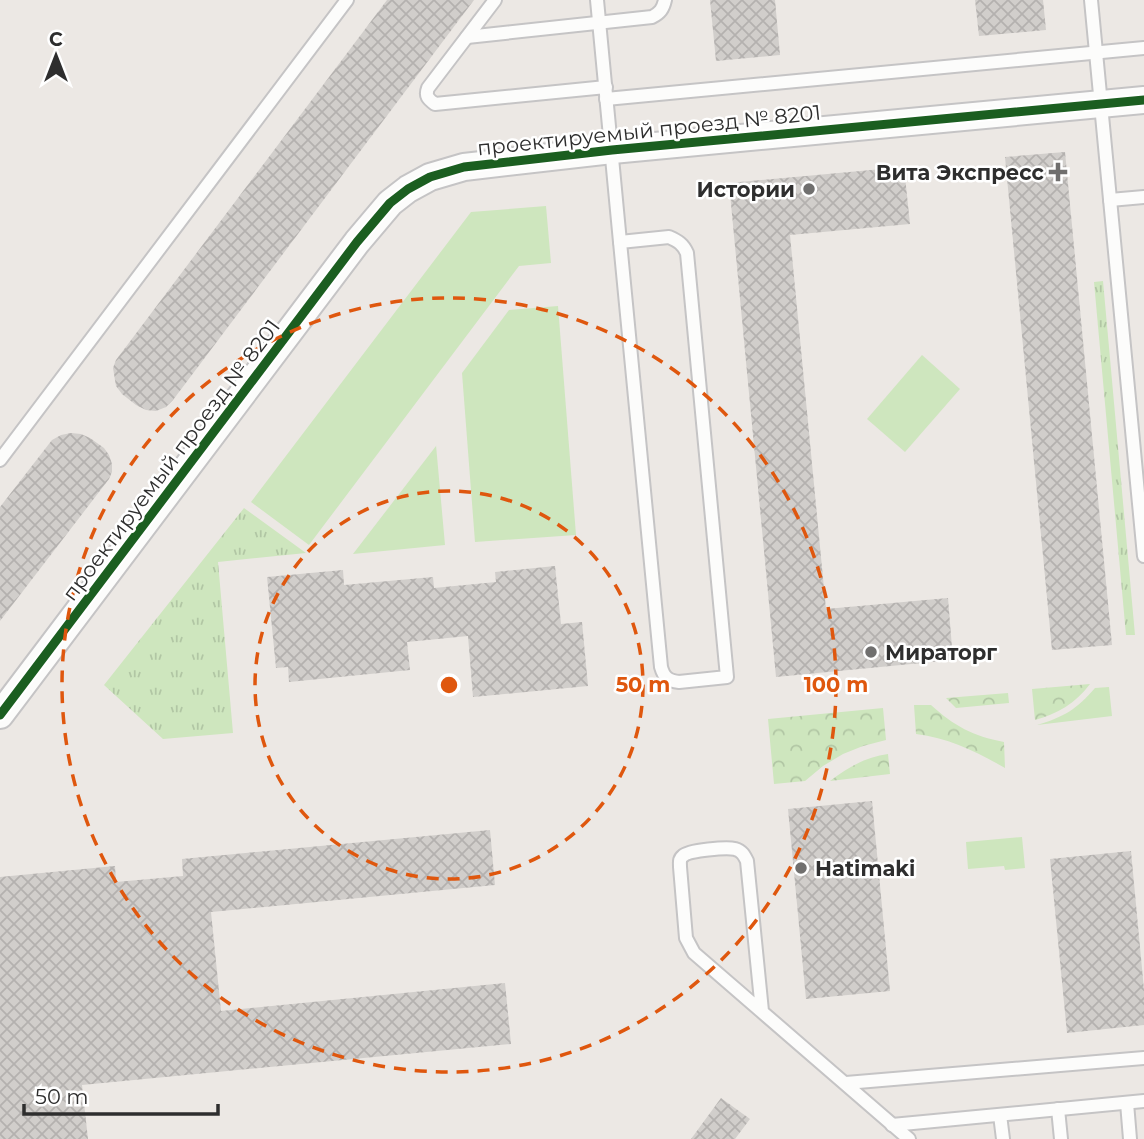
<svg xmlns="http://www.w3.org/2000/svg" width="1144" height="1139" font-family="Montserrat,sans-serif">
  <style>
    .grass { fill: url(#grass-tufts) }
    .forest { fill: url(#forest-crowns) }
    .park { fill: #cee6be }
    .building { fill: url(#building-cross-hatch) }
    .lines { fill: none; stroke-linecap: round; stroke-linejoin: round }
    .service-casing { stroke: #c5c4c5; stroke-width: 16 }
    .minor-casing { stroke: #c5c4c5; stroke-width: 30 }
    .service { stroke: #fcfcfb; stroke-width: 12 }
    .minor { stroke: #fcfcfb; stroke-width: 26 }
    .cycleway-casing { stroke: #fff; stroke-width: 13 }
    .cycleway { stroke: #1b5e20; stroke-width: 9 }
    .ring { fill: none; stroke: #df570e; stroke-width: 3.5; stroke-dasharray: 12 9 }
    .poi-dot { fill: #706f6e; stroke: #fff; stroke-width: 2.5 }
    .labels { text-anchor: middle; dominant-baseline: central; stroke-width: 5; stroke-linejoin: round; paint-order: stroke }
    .street-label { font-size: 21px; fill: #2e2e2e; stroke: #fff }
    .poi-label { font-size: 21px; font-weight: bold; fill: #2e2e2e; stroke: #fff; text-anchor: end }
    .centre { fill: #df570e; stroke: #fff; stroke-width: 3.5 }
    .ring-label { font-size: 21px; text-anchor: middle; font-weight: bold; fill: #df570e; stroke: #fff; stroke-width: 5; stroke-linejoin: round; paint-order: stroke }
  </style>
  <defs>
    <pattern id="grass-tufts" width="24" height="20" patternUnits="userSpaceOnUse" patternTransform="scale(1.75)"><rect width="24" height="20" fill="#cee6be"/><path d="M3 7l-1-3M5 7V3M7 7l1-3M15 17l-1-3M17 17v-4M19 17l1-3" fill="none" stroke="#b1c6a4"/></pattern>
    <pattern id="forest-crowns" width="20" height="18" patternUnits="userSpaceOnUse" patternTransform="scale(1.75)"><rect width="20" height="18" fill="#cee6be"/><path d="M2 6a3 3 0 1 1 6 0M12 15a3 3 0 1 1 6 0" fill="none" stroke="#b1c6a4"/></pattern>
    <pattern id="building-cross-hatch" width="8" height="8" patternUnits="userSpaceOnUse" patternTransform="scale(1.75)"><rect width="8" height="8" fill="#d1cecb"/><path d="M0 0l8 8M0 8l8-8" fill="none" stroke="#b4b1af"/></pattern>
  </defs>
  <rect width="100%" height="100%" fill="#ece8e4"/>
  <g class="grass">
    <path d="M 1103,281 L 1135,635 L 1126,635 L 1094,282 Z"/>
    <path d="M 244,508 L 306,553 L 218,562 L 233,733 L 163,739 L 104,685 Z"/>
  </g>
  <g class="forest">
    <path d="M 1090,684 C 1076,703 1057,714 1035,720 L 1032,689 Z"/>
    <path d="M 1008,693 L 1009,703 L 956,708 L 946,698 Z"/>
    <path d="M 914,705 L 931,705 C 954,726 973,736 1004,742 L 1005,768 C 977,752 949,738 916,734 Z"/>
    <path d="M 883,708 L 886,740 L 863,746 L 843,754 L 823,766 L 805,781 L 774,784 L 768,719 Z"/>
    <path d="M 888,754 L 890,774 L 830,781 C 848,767 866,757 888,754 Z"/>
  </g>
  <g class="park">
    <path d="M 546,206 L 551,263 L 519,266 L 309,545 L 251,502 L 471,212 Z"/>
    <path d="M 558,306 L 576,535 L 475,542 L 462,373 L 509,310 Z"/>
    <path d="M 922,355 L 960,389 L 905,452 L 867,419 Z"/>
    <path d="M 436,445 L 445,545 L 353,554 L 436,446 Z"/>
    <path d="M 1109,687 L 1112,716 L 1037,725 C 1064,717 1077,709 1095,688 Z"/>
    <path d="M 1022,837 L 1025,868 L 1005,870 L 1004,866 L 968,869 L 966,842 Z"/>
  </g>
  <g class="building">
    <path d="M 387,0 L 474,0 L 173,400 L 166,407 L 156,411 L 146,410 L 136,405 L 122,394 L 116,386 L 113,368 L 116,360 Z"/>
    <path d="M 710,0 L 775,0 L 780,55 L 716,61 Z"/>
    <path d="M 975,0 L 1043,0 L 1046,30 L 979,36 Z"/>
    <path d="M 1065,152 L 1112,645 L 1052,650 L 1005,157 Z"/>
    <path d="M 904,167 L 910,224 L 790,235 L 826,609 L 948,598 L 953,660 L 776,677 L 729,183 Z"/>
    <path d="M 71,433 L 81,434 L 90,438 L 104,448 L 109,455 L 112,464 L 112,472 L 109,479 L 0,621 L 0,507 L 52,440 L 61,435 Z"/>
    <path d="M 555,566 L 561,624 L 582,622 L 588,686 L 473,697 L 468,636 L 407,642 L 410,670 L 289,682 L 288,667 L 276,668 L 267,577 L 343,570 L 344,585 L 433,577 L 434,588 L 496,582 L 495,572 Z"/>
    <path d="M 872,801 L 890,991 L 806,999 L 788,809 Z"/>
    <path d="M 490,830 L 495,885 L 211,912 L 221,1011 L 505,983 L 511,1044 L 82,1085 L 88,1139 L 0,1139 L 0,877 L 115,866 L 116,882 L 183,876 L 182,859 Z"/>
    <path d="M 1131,851 L 1144,990 L 1144,1025 L 1067,1033 L 1050,859 Z"/>
    <path d="M 721,1098 L 750,1119 L 735,1139 L 691,1139 Z"/>
  </g>
  <g class="lines">
    <defs>
      <g id="service">
        <path d="M 495,0 L 428,88 C 425,96 428,99 435,104 L 606,87"/>
        <path d="M 597,0 L 620,242"/>
        <path d="M 1091,0 L 1144,556"/>
        <path d="M 467,37 L 652,17 C 660,13 663,9 665,0"/>
        <path d="M 606,99 L 1144,48"/>
        <path d="M 1110,200 L 1144,197"/>
        <path d="M 669,237 C 678,241 683,244 687,253 L 727,677 L 679,682 C 669,681 664,678 661,667 L 620,242 Z"/>
        <path d="M 0,460 L 347,0"/>
        <path d="M 762,1011 L 747,861 C 744,855 742,851 735,849 C 727,847 689,850 683,856 C 679,859 680,862 680,867 L 686,938 L 694,953 L 909,1139"/>
        <path d="M 846,1083 L 1144,1058"/>
        <path d="M 1127,1103 L 1130,1139"/>
        <path d="M 1058,1109 L 1061,1139"/>
        <path d="M 1000,1115 L 1003,1139"/>
        <path d="M 892,1125 L 1144,1101"/>
      </g>
      <path id="minor" d="M 0,715 L 357,242 L 390,203 L 408,189 L 430,177 L 464,167 L 612,150 L 1144,100"/>
    </defs>
    <use href="#service" class="service-casing"/>
    <use href="#minor" class="minor-casing"/>
    <use href="#service" class="service"/>
    <use href="#minor" class="minor"/>
    <defs>
      <path id="cycleway" d="M 0,715 L 357,242 L 390,203 L 408,189 L 430,177 L 464,167 L 612,150 L 1144,100"/>
    </defs>
    <use href="#cycleway" class="cycleway-casing"/>
    <use href="#cycleway" class="cycleway"/>
  </g>
  <g class="ring">
    <circle cx="449" cy="685" r="194"/>
    <circle cx="449" cy="685" r="387"/>
  </g>
  <g class="poi-dot">
    <path d="M1054.5 161.5h7v7h7v7h-7v7h-7v-7h-7v-7h7z"/>
    <circle cx="809" cy="189" r="7"/>
    <circle cx="871" cy="652" r="7"/>
    <circle cx="801" cy="868" r="7"/>
  </g>
  <g class="labels">
    <g class="street-label">
      <text transform="translate(649 130) rotate(-6)">проектируемый проезд № 8201</text>
      <text transform="translate(171 460) rotate(-53)">проектируемый проезд № 8201</text>
    </g>
    <g class="poi-label">
      <text x="1044" y="172">Вита Экспресс</text>
      <text x="795" y="189">Истории</text>
      <text x="885" y="652" text-anchor="start">Мираторг</text>
      <text x="815" y="868" text-anchor="start">Hatimaki</text>
    </g>
  </g>
  <circle cx="449" cy="685" r="10" class="centre"/>
  <g class="ring-label">
    <text x="643" y="692">50 m</text>
    <text x="836" y="692">100 m</text>
  </g>
  <g transform="translate(56 56)" stroke="#ffffff" stroke-width="5" paint-order="stroke">
  <path d="M0-5L12 26L0 18L-12 26Z" fill="#2e2e2e"/>
  <text y="-10" font-size="19" font-weight="bold" text-anchor="middle" fill="#2e2e2e">С</text>
  </g>
  <path d="M24 1104v10h194v-10" fill="none" stroke="#2e2e2e" stroke-width="3.5"/>
  <text x="35" y="1104" font-size="21" fill="#2e2e2e" stroke="#ffffff" stroke-width="5" paint-order="stroke">50 m</text>
</svg>
